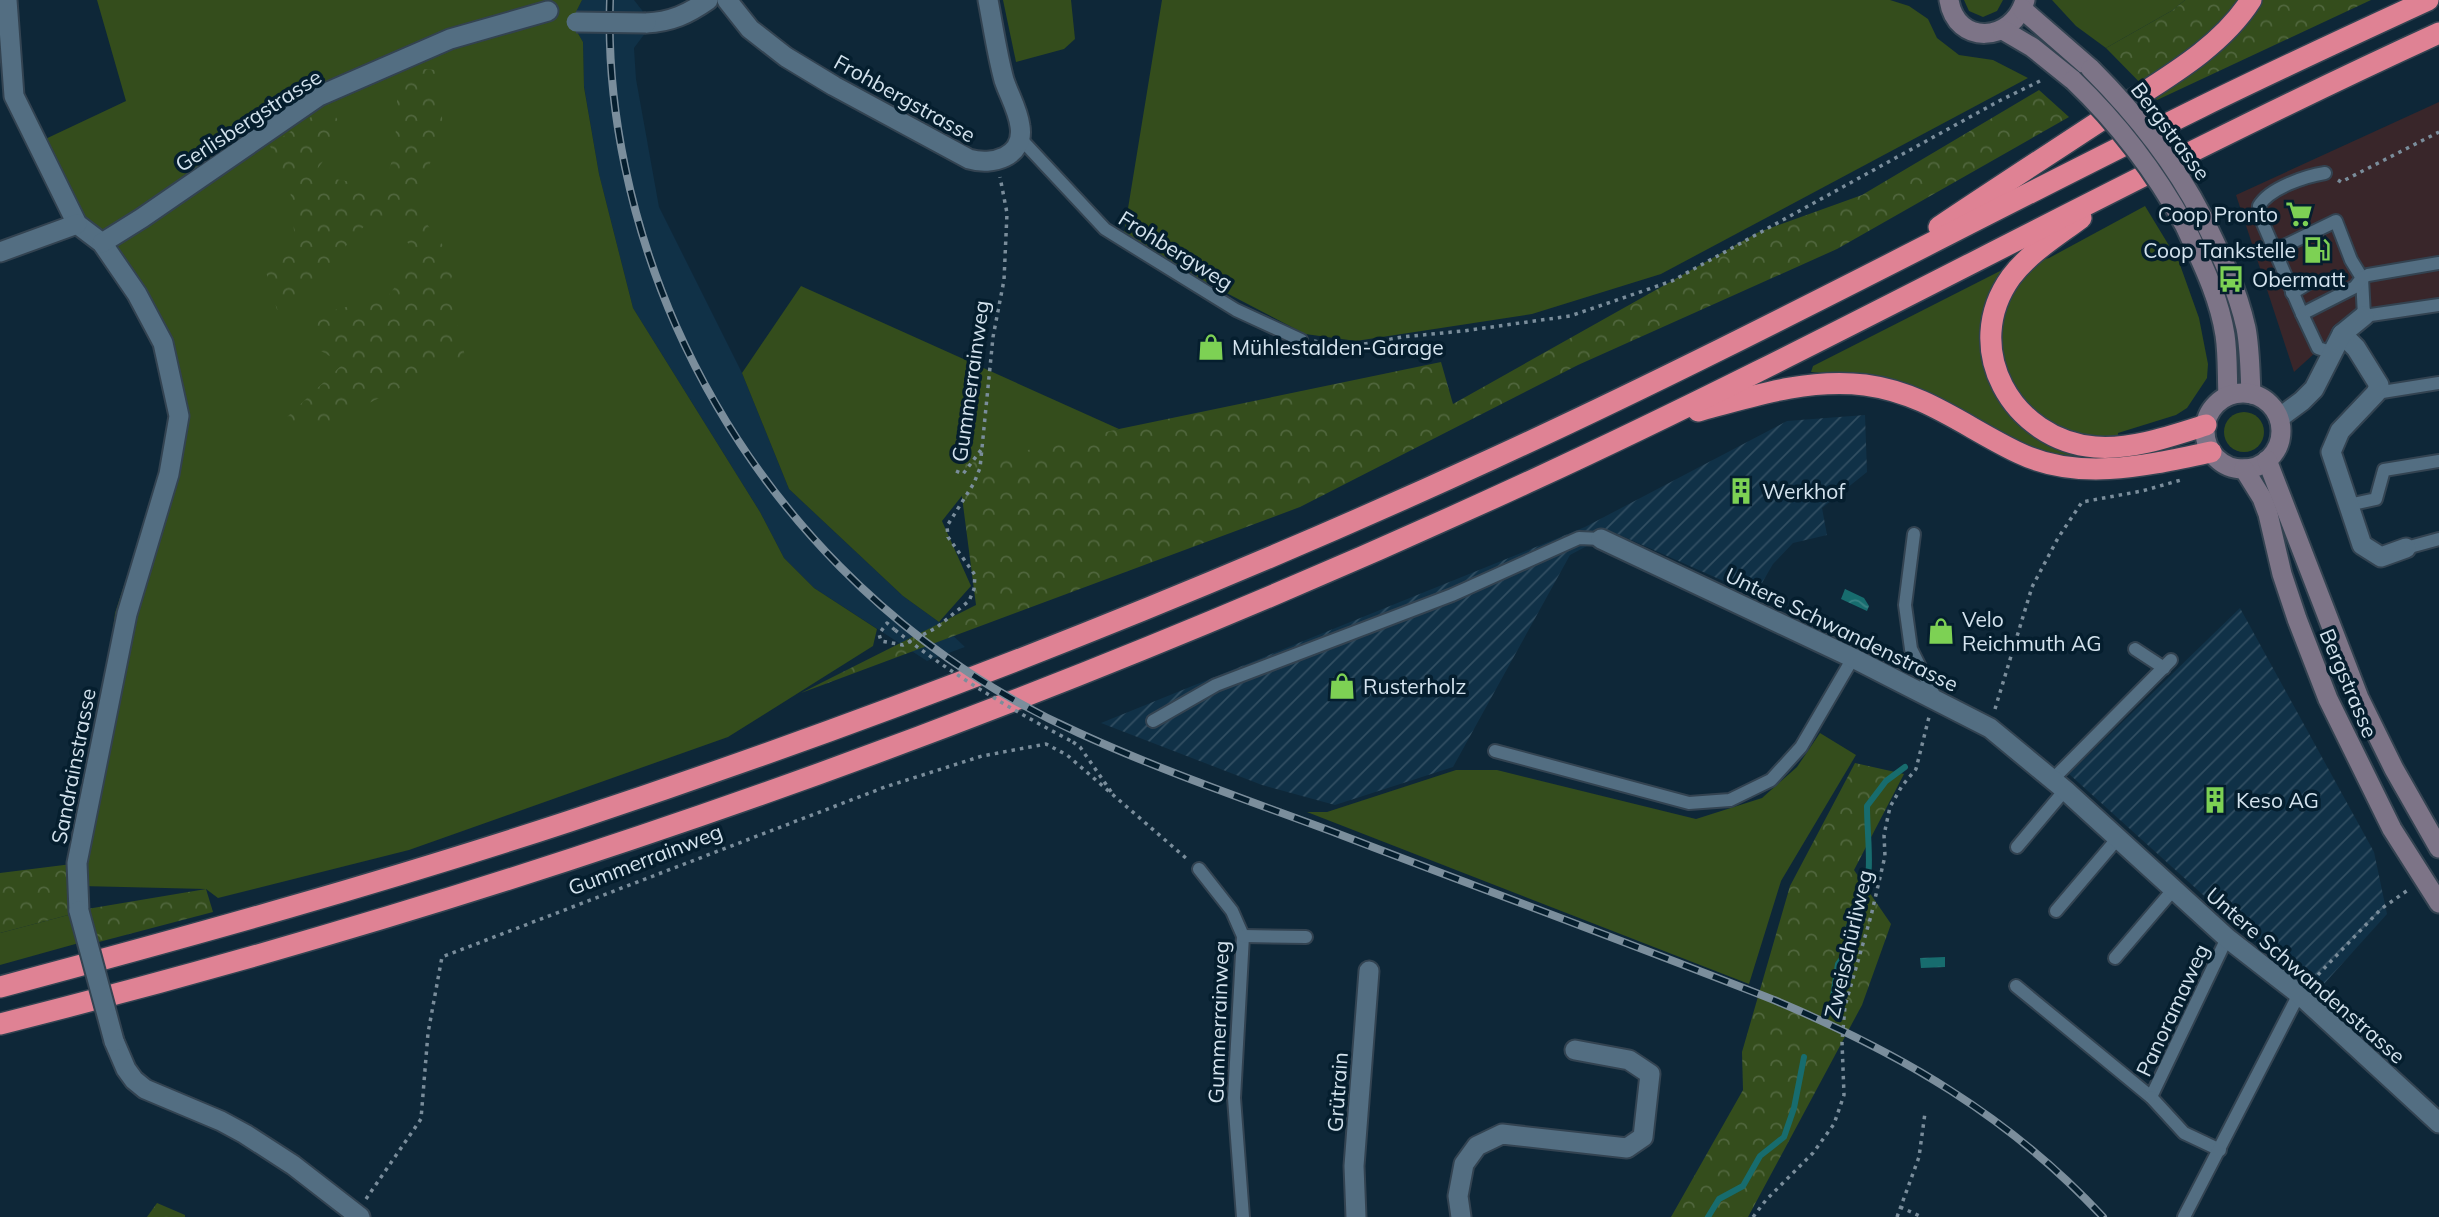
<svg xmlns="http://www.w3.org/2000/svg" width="2439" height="1217" font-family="Mulish,sans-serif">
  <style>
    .commercial { fill: #39262a }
    .industrial { fill: url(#industrial-furrows) }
    .built { fill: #103147 }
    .grass { fill: #344d1c }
    .forest { fill: url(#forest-crowns) }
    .water { fill: url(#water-waves) }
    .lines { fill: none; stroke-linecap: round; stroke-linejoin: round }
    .stream { stroke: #176c6e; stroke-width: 6 }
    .service-casing { stroke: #334351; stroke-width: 16 }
    .minor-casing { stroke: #334351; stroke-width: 23 }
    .secondary-casing { stroke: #334351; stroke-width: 23 }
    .motorway-casing { stroke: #334351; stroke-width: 24 }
    .path { stroke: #7a8d9b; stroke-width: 3.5; stroke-dasharray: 3.5 5; stroke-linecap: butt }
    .service { stroke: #536e82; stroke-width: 12 }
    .minor { stroke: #536e82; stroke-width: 19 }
    .secondary { stroke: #7d7487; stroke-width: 19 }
    .motorway { stroke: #df8294; stroke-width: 21 }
    .rail-casing { stroke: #7b8e9c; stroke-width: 8 }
    .rail { stroke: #051e2e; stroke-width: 5; stroke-dasharray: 16; stroke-linecap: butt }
    .minor-bridge-casing { stroke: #334351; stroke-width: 23; stroke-linecap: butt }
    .secondary-bridge-casing { stroke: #334351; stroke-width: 23; stroke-linecap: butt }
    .path-bridge { stroke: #7a8d9b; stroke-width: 3.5; stroke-dasharray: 3.5 5; stroke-linecap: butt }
    .minor-bridge { stroke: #536e82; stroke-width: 19 }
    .secondary-bridge { stroke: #7d7487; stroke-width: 19 }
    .labels { text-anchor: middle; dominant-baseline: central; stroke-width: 7; stroke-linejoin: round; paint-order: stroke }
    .street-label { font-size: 21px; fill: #d4e3ee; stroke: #051e2e }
    .poi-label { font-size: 21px; fill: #d4e3ee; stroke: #051e2e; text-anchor: start }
  </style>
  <defs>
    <pattern id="industrial-furrows" width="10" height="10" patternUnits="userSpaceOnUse" patternTransform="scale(1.75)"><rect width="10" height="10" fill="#103147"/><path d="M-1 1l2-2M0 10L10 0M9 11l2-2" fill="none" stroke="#324f62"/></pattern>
    <pattern id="forest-crowns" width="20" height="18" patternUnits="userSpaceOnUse" patternTransform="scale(1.75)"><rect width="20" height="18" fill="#344d1c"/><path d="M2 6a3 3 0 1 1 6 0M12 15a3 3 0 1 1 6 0" fill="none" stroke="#50663d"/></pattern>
    <pattern id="water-waves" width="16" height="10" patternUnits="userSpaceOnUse" patternTransform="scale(1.75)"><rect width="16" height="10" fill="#176c6e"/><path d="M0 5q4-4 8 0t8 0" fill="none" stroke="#388183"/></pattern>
  </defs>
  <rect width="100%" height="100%" fill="#0e2738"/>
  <path class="commercial" d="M 2439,102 L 2439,306 L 2348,323 L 2294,372 L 2236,195 Z"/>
  <g class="industrial">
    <path d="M 1865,415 L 1867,472 L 1822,508 L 1827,535 L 1793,543 L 1773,564 L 1755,595 L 1613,532 L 1570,555 L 1453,767 L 1335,805 L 1262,785 L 1101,723 L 1585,527 L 1787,421 Z"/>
    <path d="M 2240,608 L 2374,852 L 2387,914 L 2314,995 L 2069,774 Z"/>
  </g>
  <path class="built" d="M 582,0 L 634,0 L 645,14 L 646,32 L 634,48 L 636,79 L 659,207 L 742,373 L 789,489 L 903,596 L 939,622 L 965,647 L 927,661 L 814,588 L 784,558 L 760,512 L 633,308 L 599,174 L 584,86 L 583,42 L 576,30 L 576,12 Z"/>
  <g class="grass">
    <path d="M 97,0 L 582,0 L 576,12 L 576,30 L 583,42 L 584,87 L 599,174 L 633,308 L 760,512 L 784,558 L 814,588 L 877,629 L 873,646 L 728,737 L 409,850 L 218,898 L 206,889 L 81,886 L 115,613 L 179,416 L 163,343 L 77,224 L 39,142 L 126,101 Z"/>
    <path d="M 1003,0 L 1071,0 L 1075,39 L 1064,49 L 1016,62 Z"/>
    <path d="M 1162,0 L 1890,0 L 1909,6 L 1928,19 L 1937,38 L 1959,55 L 1993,60 L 2028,78 L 1661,274 L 1532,314 L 1356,341 L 1305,334 L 1123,239 Z"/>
    <path d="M 1964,0 L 2003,0 L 1997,11 L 1983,17 L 1969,11 Z"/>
    <path d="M 2052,0 L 2185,0 L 2173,10 L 2106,48 L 2076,26 Z"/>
    <path d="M 2145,206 L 2179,262 L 2199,318 L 2208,364 L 2207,378 L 2187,408 L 2176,415 L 2118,433 L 2117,459 L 2080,461 L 2051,457 L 1844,375 L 1811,372 L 1813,366 L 2002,270 L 2049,258 Z"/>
    <path d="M 801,286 L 1119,429 L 980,473 L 942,521 L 971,586 L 939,622 L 903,596 L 789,489 L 742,373 Z"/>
    <circle cx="2244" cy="432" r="20"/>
    <path d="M 1820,733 L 1856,755 L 1781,881 L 1749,984 L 1307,812 L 1327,812 L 1456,770 L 1497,770 L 1696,819 L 1762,798 L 1797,767 Z"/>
    <path d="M 72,914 L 79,943 L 0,965 L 0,933 Z"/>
  </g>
  <g class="forest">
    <path d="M 2185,0 L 2371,0 L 2157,100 L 2106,48 L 2173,10 Z"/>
    <path d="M 409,68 L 436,70 L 443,125 L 415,208 L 456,263 L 448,289 L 465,356 L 314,430 L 286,418 L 343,364 L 321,351 L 316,315 L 388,296 L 407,271 L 411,249 L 395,218 L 368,222 L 321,273 L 278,313 L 266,272 L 295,241 L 290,188 L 270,146 L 328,105 L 345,131 L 313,175 L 384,188 L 393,157 L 397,120 L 397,89 Z"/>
    <path d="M 2039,90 L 2069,117 L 1837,249 L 1578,365 L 1300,507 L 801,693 L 976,605 L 958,466 L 1119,429 L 1441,362 L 1453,404 L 1759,232 L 1862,195 Z"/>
    <path d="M 1855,763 L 1904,774 L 1854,870 L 1891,924 L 1862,1005 L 1748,1217 L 1671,1217 L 1743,1090 L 1742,1052 L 1790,886 Z"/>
    <path d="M 72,864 L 68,888 L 72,914 L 0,933 L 0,873 Z"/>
    <path d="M 206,889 L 213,912 L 95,943 L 87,909 Z"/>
    <path d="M 157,1203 L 185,1215 L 185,1217 L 147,1217 Z"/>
  </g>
  <g class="water">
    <path d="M 1845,589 L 1864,598 L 1869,606 L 1867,611 L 1841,599 Z"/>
    <path d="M 1945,957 L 1945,967 L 1921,968 L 1920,958 Z"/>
  </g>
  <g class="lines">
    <g class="stream">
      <path d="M 1833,997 L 1838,964 L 1849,949 C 1841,922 1858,919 1864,899 C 1873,869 1867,837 1867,806 L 1886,781 L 1905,767"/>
      <path d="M 1708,1217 L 1719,1199 L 1743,1186 L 1760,1156 L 1784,1137 L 1794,1108 L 1804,1057"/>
    </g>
    <defs>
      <g id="service">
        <path d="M 1020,138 L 1105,229 L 1236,310 L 1301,340"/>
        <path d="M 2274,251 L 2336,221 L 2351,260 L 2362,278 L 2364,316 L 2439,305"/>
        <path d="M 2292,293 L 2312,281"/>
        <path d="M 2302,314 L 2262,221 L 2259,206 C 2269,188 2306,176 2325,173"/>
        <path d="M 2333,353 L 2318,348 L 2302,314 L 2355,287 L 2362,278 L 2368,275 L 2439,263"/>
        <path d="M 2376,393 L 2439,383"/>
        <path d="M 2348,505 L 2376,499 L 2384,470 L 2439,461"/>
        <path d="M 1914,534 L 1905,605 L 1911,649 L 1936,699"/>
        <path d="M 2406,548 L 2439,539"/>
        <path d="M 2135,649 L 2164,668"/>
        <path d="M 1153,721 L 1216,685 L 1452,595 L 1579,538 L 1601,539"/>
        <path d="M 1495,751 L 1689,803 L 1730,800 L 1771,780 L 1801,747 L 1853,658"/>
        <path d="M 2053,779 L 2171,660"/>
        <path d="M 2017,847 L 2065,790"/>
        <path d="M 1199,869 L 1232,911 L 1243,936 L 1234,1098 L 1243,1217"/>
        <path d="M 2056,911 L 2118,838"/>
        <path d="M 1243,936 L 1306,937"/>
        <path d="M 2115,958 L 2173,890"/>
        <path d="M 2016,986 L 2151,1097 L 2227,938"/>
        <path d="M 2151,1097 L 2184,1133 L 2220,1150"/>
        <path d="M 2184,1217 L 2299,994"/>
      </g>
      <g id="minor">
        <path d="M 7,0 L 14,96 L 77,224 L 102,243 L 137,294 L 163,343 L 179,416 L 169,474 L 127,614 L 77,863 L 79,911"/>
        <path d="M 727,0 L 750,29 L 786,57 L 834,86 L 969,159 C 992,166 1025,157 1020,126 C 1018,110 1009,95 1004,80 C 997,54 993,26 988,0"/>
        <path d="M 646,23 C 671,22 688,14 708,0"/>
        <path d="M 102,243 L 142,218 L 319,96 L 450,39 L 548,11"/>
        <path d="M 0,252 L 77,224"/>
        <path d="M 2342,334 L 2356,348 L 2379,385 L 2376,393 L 2340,431 L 2331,452 L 2362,545 L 2381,557 L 2406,548"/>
        <path d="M 2279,418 L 2302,401 L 2314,389 L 2342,334 L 2364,316"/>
        <path d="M 1601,539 L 1853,658 L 1990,728 L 2065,790 L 2227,938 L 2299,994 L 2439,1123"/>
        <path d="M 114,1041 L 126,1069 L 134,1080 L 145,1089 L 221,1121 L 245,1134 L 293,1165 L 360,1217"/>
        <path d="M 1356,1217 L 1354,1166 L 1369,971"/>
        <path d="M 1461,1217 L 1458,1196 L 1464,1164 L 1477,1146 L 1502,1134 L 1627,1148 L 1643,1137 L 1650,1074 L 1629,1060 L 1575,1050"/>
      </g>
      <g id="secondary">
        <path d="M 1949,0 C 1956,46 2013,43 2025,0"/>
        <path d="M 2022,9 L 2091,69"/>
        <path d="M 2003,30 L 2032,47 L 2073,80"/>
        <path d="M 2202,216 C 2220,252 2237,288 2246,328 C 2250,349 2250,372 2251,394"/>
        <path d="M 2185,226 C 2201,261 2219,296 2225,335 C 2228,355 2227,376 2228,396"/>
        <circle cx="2243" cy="431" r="38"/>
        <path d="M 2267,460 L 2359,698 L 2394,769 L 2439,848"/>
        <path d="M 2244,469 L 2262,498 L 2268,514 L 2282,574 L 2297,619 L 2328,699 L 2392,829 L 2439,903"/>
      </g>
      <g id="motorway">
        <path d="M 2081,218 C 2057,236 2029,253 2011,277 C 1960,348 2012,440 2095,447 C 2132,450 2171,436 2206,425"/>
        <path d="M 1939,227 C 1997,188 2056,150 2115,111 C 2162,80 2220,49 2251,0"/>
        <path d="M 1698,411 C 1753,396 1808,378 1865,385 C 1926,393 1966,428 2019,453 C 2079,482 2149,465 2211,452"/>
        <path d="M 0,987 C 191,936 382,883 570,821 C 884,717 1192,597 1492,459 C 1732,349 1964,224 2201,107 C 2276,70 2352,35 2428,0"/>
        <path d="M 0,1024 C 527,892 1042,707 1535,479 C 1840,338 2133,173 2439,33"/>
      </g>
    </defs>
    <use href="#service" class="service-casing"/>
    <use href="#minor" class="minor-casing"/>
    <use href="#secondary" class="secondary-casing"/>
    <use href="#motorway" class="motorway-casing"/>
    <g class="path">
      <path d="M 2338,180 L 2341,182 L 2439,132"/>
      <path d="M 1314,341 L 1348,347 L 1402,337 L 1463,331 L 1570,316 L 1614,301 L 1672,281 L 1999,101 L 2044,79"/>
      <path d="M 956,471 L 963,474 L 981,450"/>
      <path d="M 895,630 L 887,623 L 879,634 L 881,641 L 903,645 L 936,628 L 969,601 L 974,589 L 975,575 L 948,537 L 947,526 L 974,483 L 980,468 L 993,337 L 1004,280 L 1007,213 L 1000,177"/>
      <path d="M 1995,709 L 2032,587 L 2058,538 L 2082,502 L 2142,491 L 2181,480"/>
      <path d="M 1073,742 L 1080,747 L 1112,793"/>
      <path d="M 2312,981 L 2381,909 L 2408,890"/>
      <path d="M 366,1199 L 421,1119 L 428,1033 L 442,957 L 885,787 L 982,756 L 1046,744 L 1067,755 L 1187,859"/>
      <path d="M 1900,1207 L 1922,1217"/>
      <path d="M 1753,1217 L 1766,1200 L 1813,1153 L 1834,1124 L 1844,1095 L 1842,1042 L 1845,1006 L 1871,916 L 1885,856 L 1884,835 L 1890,807 L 1902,786 L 1916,769 L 1929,717"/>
      <path d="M 1897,1217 L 1919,1157 L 1925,1113"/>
    </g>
    <use href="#service" class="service"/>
    <use href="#minor" class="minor"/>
    <use href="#secondary" class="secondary"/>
    <use href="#motorway" class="motorway"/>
    <defs>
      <path id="rail" d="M 610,0 C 606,110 632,226 676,326 C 756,506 899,652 1079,733 C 1162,771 1250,801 1336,833 C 1482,889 1629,943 1774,1000 C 1900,1053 2009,1116 2103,1217"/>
    </defs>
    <use href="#rail" class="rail-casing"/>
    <use href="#rail" class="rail"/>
    <defs>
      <g id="minor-bridge">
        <path d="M 576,22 L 646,23"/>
        <path d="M 79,911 L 114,1041"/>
      </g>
      <g id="secondary-bridge">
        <path d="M 2091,69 C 2135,113 2173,160 2202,216"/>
        <path d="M 2073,80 C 2119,124 2155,171 2185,226"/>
      </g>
    </defs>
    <use href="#minor-bridge" class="minor-bridge-casing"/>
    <use href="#secondary-bridge" class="secondary-bridge-casing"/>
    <path class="path-bridge" d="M 895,630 C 951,674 1010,709 1073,742"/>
    <use href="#minor-bridge" class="minor-bridge"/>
    <use href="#secondary-bridge" class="secondary-bridge"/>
  </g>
  <defs>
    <symbol id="supermarket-bare" viewBox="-9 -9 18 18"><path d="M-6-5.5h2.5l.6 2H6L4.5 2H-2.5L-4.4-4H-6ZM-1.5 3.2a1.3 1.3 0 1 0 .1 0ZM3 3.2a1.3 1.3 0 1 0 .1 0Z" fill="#7dd154" stroke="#051e2e" stroke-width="2.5" paint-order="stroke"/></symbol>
    <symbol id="fuel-bare" viewBox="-9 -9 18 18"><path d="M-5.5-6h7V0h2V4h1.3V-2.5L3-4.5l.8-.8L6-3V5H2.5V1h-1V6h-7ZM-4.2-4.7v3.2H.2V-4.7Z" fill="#7dd154" stroke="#051e2e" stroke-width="2.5" paint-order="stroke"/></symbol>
    <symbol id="bus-bare" viewBox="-9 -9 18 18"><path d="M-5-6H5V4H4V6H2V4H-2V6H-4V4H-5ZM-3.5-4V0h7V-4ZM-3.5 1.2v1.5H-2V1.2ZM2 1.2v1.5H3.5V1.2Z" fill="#7dd154" stroke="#051e2e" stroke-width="2.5" paint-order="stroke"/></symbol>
    <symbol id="shop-bare" viewBox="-9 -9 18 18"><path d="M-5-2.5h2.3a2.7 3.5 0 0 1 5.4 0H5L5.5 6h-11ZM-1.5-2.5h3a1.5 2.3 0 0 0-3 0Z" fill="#7dd154" stroke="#051e2e" stroke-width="2.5" paint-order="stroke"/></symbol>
    <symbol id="building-bare" viewBox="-9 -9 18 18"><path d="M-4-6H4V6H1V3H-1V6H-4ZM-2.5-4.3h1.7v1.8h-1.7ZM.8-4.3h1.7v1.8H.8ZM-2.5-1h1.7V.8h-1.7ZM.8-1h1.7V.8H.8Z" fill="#7dd154" stroke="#051e2e" stroke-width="2.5" paint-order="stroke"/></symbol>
  </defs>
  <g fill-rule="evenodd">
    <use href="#supermarket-bare" x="2280" y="195" width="38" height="38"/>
    <use href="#fuel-bare" x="2298" y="231" width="38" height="38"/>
    <use href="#bus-bare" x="2212" y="260" width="38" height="38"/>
    <use href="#shop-bare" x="1192" y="328" width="38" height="38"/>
    <use href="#building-bare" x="1722" y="472" width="38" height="38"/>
    <use href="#shop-bare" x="1922" y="612" width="38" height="38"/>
    <use href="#shop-bare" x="1323" y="667" width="38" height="38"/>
    <use href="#building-bare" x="2196" y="781" width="38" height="38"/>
  </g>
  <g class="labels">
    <g class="street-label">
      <text transform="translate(905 98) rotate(29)">Frohbergstrasse</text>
      <text transform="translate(248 120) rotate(-33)">Gerlisbergstrasse</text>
      <text transform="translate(2171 131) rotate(53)">Bergstrasse</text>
      <text transform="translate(1176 250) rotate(32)">Frohbergweg</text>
      <text transform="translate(970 381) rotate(-82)">Gummerrainweg</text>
      <text transform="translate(1842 629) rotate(26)">Untere Schwandenstrasse</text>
      <text transform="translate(2349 683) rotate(67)">Bergstrasse</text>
      <text transform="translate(73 766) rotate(-79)">Sandrainstrasse</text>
      <text transform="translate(645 859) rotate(-21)">Gummerrainweg</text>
      <text transform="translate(1848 944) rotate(-77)">Zweischürliweg</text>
      <text transform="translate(2306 975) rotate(41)">Untere Schwandenstrasse</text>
      <text transform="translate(2172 1010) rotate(-65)">Panoramaweg</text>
      <text transform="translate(1218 1022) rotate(-88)">Gummerrainweg</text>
      <text transform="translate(1337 1092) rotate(-86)">Grütrain</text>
    </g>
    <g class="poi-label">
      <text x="2278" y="214" text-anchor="end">Coop Pronto</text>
      <text x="2296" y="250" text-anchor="end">Coop Tankstelle</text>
      <text x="2252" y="279">Obermatt</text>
      <text x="1232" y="347">Mühlestalden-Garage</text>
      <text x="1762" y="491">Werkhof</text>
      <text x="1962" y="619">Velo<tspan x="1962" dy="24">Reichmuth AG</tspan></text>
      <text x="1363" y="686">Rusterholz</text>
      <text x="2236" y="800">Keso AG</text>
    </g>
  </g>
</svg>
